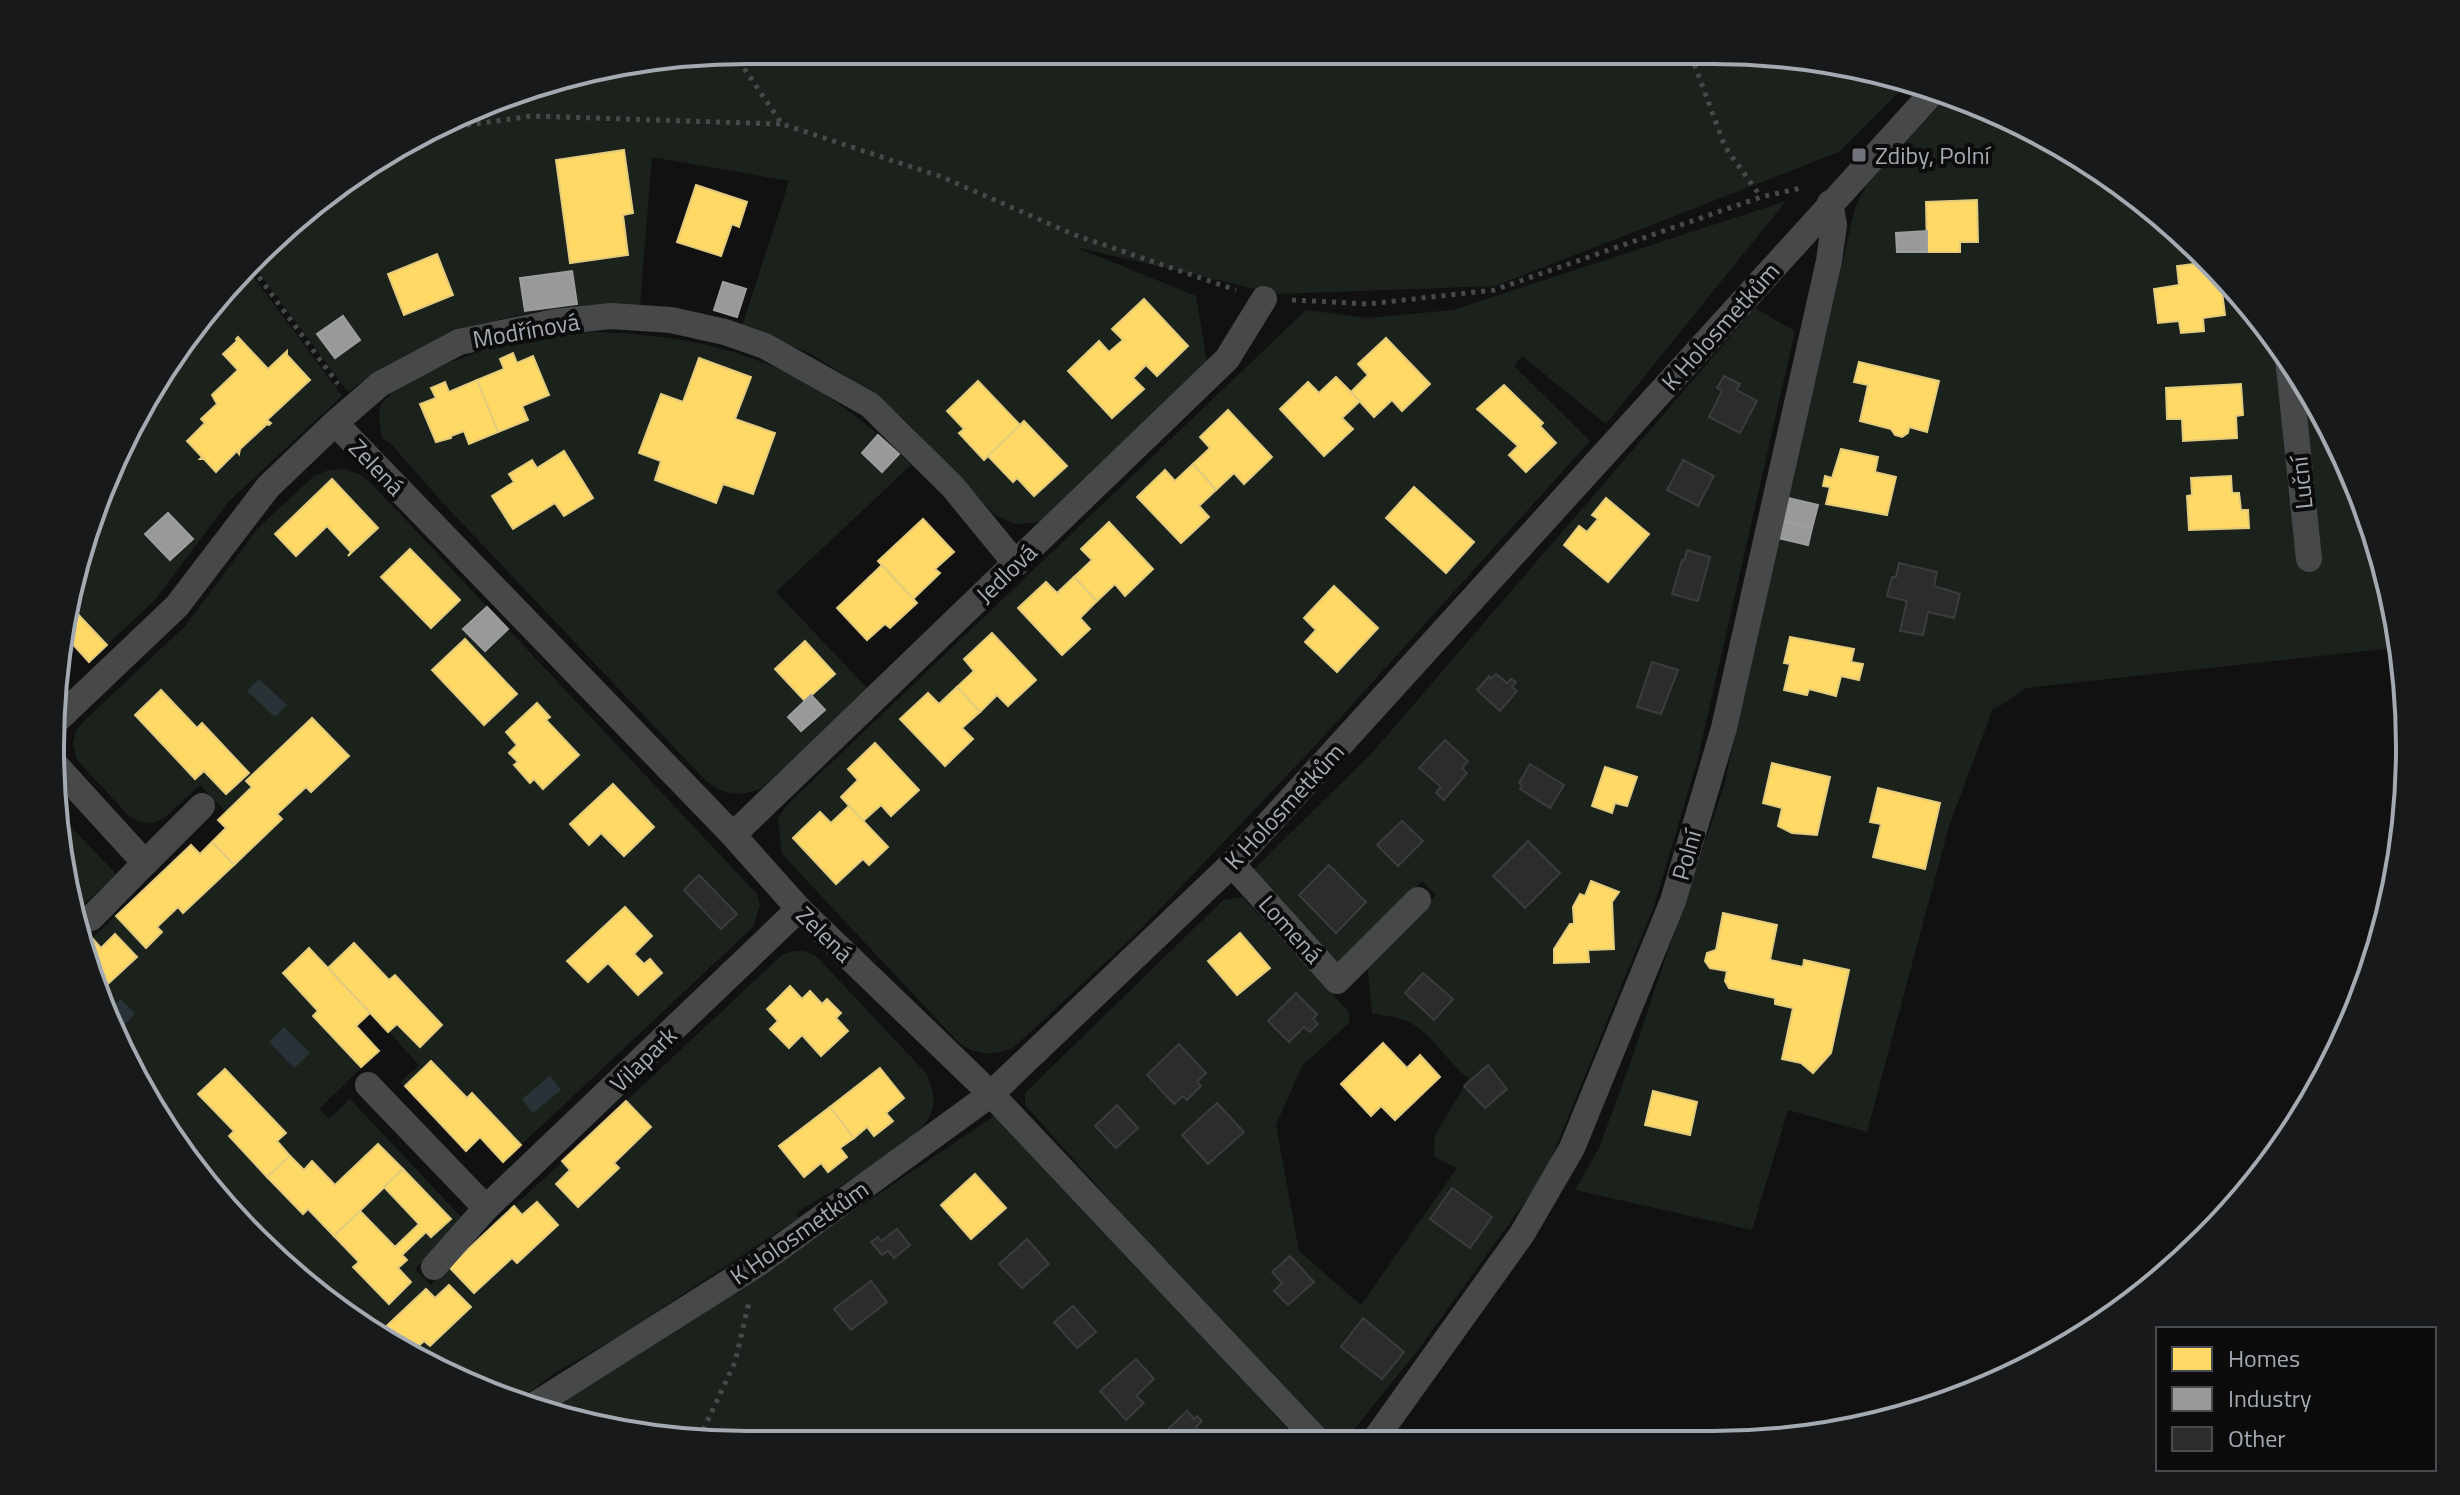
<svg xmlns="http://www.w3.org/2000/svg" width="2460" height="1495" font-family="'Titillium Web',sans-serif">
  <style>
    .green { fill: #1b221c }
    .water { fill: #293236 }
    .homes { fill: #ffd966; stroke: #e3cb7d; stroke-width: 2 }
    .industry { fill: #999; stroke: #9c9ea0; stroke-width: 2 }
    .building { fill: #2c2c2d; stroke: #3a3c3e; stroke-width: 2 }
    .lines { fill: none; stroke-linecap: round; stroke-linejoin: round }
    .path { stroke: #47494c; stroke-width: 5; stroke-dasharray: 4 6; stroke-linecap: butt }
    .street { stroke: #46484a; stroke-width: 26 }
    .poi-dot { fill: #70747a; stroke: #0c0c0d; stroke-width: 3 }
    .labels { text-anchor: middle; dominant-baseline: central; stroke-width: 8; stroke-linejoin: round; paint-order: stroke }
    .poi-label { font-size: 24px; fill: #a3aab2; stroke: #0c0c0d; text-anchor: start }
    .street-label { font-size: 24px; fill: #a3aab2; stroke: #0c0c0d }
    .rim { fill: none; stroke: #a3aab2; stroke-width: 4 }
  </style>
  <rect width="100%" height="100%" fill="#111112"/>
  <g class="green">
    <path d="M 748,50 L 1803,56 L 1907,84 L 1839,152 L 1495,286 L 1277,294 L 1075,247 L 1196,296 L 1208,368 L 1047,517 L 1039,522 L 1015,524 L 995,515 L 905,420 L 865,388 L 811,354 L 742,326 L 789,181 L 652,157 L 640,305 C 530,304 437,325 348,392 L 255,267 L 323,194 L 524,87 Z"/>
    <path d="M 1949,95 L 1979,103 L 2137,194 L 2237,287 L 2316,398 L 2373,523 L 2402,647 L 2026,688 L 1994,710 L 1995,703 L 1949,826 L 1867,1132 L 1788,1110 L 1752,1230 L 1575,1190 L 1599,1148 L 1626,1075 L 1724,786 L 1778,538 L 1808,545 L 1817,506 L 1788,499 L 1855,208 L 1867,184 Z"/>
    <path d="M 1786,201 L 1606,424 L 1522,356 L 1514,366 L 1590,441 L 1314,747 L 1139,931 L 1013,1048 C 991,1056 976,1056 957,1041 L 782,854 L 778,818 L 787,805 L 1306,310 L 1368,318 L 1453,310 Z"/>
    <path d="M 250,272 L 342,396 L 229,501 L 155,600 L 107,645 L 73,609 L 87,524 L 168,360 Z"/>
    <path d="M 1755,308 L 1795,331 L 1697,762 L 1654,906 L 1545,1174 L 1418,1350 L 1344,1442 L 1326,1442 L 1025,1105 L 1025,1093 L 1223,900 L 1242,897 L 1349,1012 L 1349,1023 L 1302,1066 L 1276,1125 L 1299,1251 L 1361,1305 L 1457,1168 L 1434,1157 L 1435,1135 L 1469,1078 C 1446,1062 1434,1035 1409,1022 C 1399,1017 1384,1016 1372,1013 L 1367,961 L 1436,895 L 1422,881 L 1341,962 L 1327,962 L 1247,876 L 1371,754 Z"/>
    <path d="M 595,332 C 731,336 814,370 911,465 L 776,592 L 868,689 L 762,788 C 741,797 725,796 706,781 L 443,503 L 391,444 L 382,438 C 381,429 377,417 380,408 C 392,376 506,341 540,336 C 558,334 577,333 595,332 Z"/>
    <path d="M 345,469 L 361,475 L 370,482 L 756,893 L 760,905 L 753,927 L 521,1145 L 467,1098 L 432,1062 L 405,1086 L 401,1082 L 419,1065 L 389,1032 L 398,1024 L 420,1047 L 442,1026 L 395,976 L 390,981 L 355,944 L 328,968 L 310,949 L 319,1011 L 314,1017 L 361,1068 L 319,1109 L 329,1119 L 350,1099 L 464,1220 L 415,1269 L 431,1285 L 449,1267 L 474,1293 L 512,1258 L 518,1263 L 558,1225 L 537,1203 L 522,1215 L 514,1206 L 562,1162 L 571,1171 L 579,1206 L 619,1168 L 614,1163 L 651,1127 L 626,1101 L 783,954 C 797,949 808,949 819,959 L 927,1074 C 932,1088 937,1102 930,1116 C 918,1142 825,1195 796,1213 L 799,1218 L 621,1335 L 553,1374 L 517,1402 L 481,1392 L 323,1301 L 194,1172 L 87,971 L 79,923 L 93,937 L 116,916 L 147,948 L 162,933 L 157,927 L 179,907 L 184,912 L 282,820 L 278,814 L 306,787 L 311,792 L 327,777 L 226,812 L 200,785 L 163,819 L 151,823 L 138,821 L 129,816 L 77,760 L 73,744 L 76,731 L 82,723 L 185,626 L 258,528 L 314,476 L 329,470 Z"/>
    <path d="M 61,816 L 116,874 L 77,911 Z"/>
    <path d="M 994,1116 L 1009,1119 L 1299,1442 L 657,1439 L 550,1411 L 685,1319 L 750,1281 Z"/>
  </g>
  <g class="water">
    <path d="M 259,679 L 287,705 L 275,717 L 247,691 Z"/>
    <path d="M 121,999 L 135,1014 L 119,1031 L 108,1011 Z"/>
    <path d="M 284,1027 L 310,1053 L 294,1068 L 269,1042 Z"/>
    <path d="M 550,1076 L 561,1090 L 533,1113 L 522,1099 Z"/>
  </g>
  <g class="homes">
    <path d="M 624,150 L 633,213 L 623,215 L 628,255 L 570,263 L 556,160 Z"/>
    <path d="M 696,185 L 747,202 L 739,227 L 732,224 L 721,256 L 677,242 Z"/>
    <path d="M 1977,200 L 1978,242 L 1960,242 L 1960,252 L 1927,252 L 1926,202 Z"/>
    <path d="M 437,254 L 453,295 L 404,315 L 388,274 Z"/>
    <path d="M 2209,262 L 2230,281 L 2221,283 L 2225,315 L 2203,318 L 2204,331 L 2181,333 L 2179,321 L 2158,323 L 2154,289 L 2179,285 L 2177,266 Z"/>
    <path d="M 1144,299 L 1188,346 L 1157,376 L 1146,365 L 1133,378 L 1144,389 L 1112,418 L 1068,371 L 1099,341 L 1109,352 L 1123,340 L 1112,329 Z"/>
    <path d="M 238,337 L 268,369 L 287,351 L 287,355 L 310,380 L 267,420 L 271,423 L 269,425 L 267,424 L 240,449 L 239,454 L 237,451 L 216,472 L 204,459 L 200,459 L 202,457 L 187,441 L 205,423 L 201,419 L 217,404 L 212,395 L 238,370 L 223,354 L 237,341 L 236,339 Z"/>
    <path d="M 1386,338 L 1430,384 L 1402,411 L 1392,400 L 1374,417 L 1351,392 L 1368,375 L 1358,364 Z"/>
    <path d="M 513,353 L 517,363 L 533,356 L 549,395 L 522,406 L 528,420 L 498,432 L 477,380 L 504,369 L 500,359 Z"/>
    <path d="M 699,358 L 751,377 L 735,419 L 775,433 L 753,494 L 723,484 L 716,503 L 655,480 L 661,461 L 639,453 L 661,394 L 683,402 Z"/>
    <path d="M 1859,362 L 1939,381 L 1927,432 L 1909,427 L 1908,433 L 1902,437 L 1895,435 L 1891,429 L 1860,421 L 1868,385 L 1854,382 Z"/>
    <path d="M 1336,377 L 1360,401 L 1342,418 L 1353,429 L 1324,456 L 1280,409 L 1308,382 L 1319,393 Z"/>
    <path d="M 477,380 L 498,432 L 469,444 L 464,431 L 451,436 L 451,438 L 436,442 L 420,404 L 436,398 L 431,388 L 445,382 L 449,392 Z"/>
    <path d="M 978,381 L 1020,425 L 984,460 L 959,433 L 964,429 L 947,411 Z"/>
    <path d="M 2241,384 L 2243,415 L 2236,416 L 2237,438 L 2183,441 L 2182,419 L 2167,419 L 2166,388 Z"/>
    <path d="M 1504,385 L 1543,423 L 1540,426 L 1556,443 L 1526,472 L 1509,455 L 1518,446 L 1477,409 Z"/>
    <path d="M 1228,410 L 1272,457 L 1244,484 L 1234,473 L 1216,490 L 1193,464 L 1210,448 L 1200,437 Z"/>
    <path d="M 1024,421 L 1067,466 L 1034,496 L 1017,478 L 1013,482 L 988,456 Z"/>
    <path d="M 1841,449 L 1878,457 L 1875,472 L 1896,477 L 1887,515 L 1826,504 L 1830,487 L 1823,486 L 1825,476 L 1832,478 Z"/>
    <path d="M 564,451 L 593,498 L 564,516 L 555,503 L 513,529 L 492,496 L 514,482 L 509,474 L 532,460 L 537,468 Z"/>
    <path d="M 1193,464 L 1216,490 L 1199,506 L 1209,517 L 1181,543 L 1137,497 L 1165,470 L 1175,481 Z"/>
    <path d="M 2231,476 L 2232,493 L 2239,493 L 2241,510 L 2248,510 L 2249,528 L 2189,530 L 2187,496 L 2192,495 L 2191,478 Z"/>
    <path d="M 332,479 L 378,528 L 348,556 L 351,552 L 327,526 L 296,556 L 275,534 Z"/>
    <path d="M 1414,487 L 1474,542 L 1446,573 L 1386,518 Z"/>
    <path d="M 1606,498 L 1649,534 L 1608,582 L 1564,545 L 1579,526 L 1587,532 L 1598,519 L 1592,515 Z"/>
    <path d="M 923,519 L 954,552 L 935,569 L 940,573 L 913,599 L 878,561 Z"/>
    <path d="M 1109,522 L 1153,569 L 1125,596 L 1115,584 L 1097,601 L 1074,577 L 1092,560 L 1081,549 Z"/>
    <path d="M 410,549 L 460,600 L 431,628 L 381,577 Z"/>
    <path d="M 882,565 L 917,603 L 890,628 L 885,624 L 867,640 L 837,608 Z"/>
    <path d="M 1074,577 L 1097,601 L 1080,618 L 1090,629 L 1062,655 L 1018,608 L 1046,582 L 1057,593 Z"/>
    <path d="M 1334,586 L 1378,628 L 1337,672 L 1305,642 L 1316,630 L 1304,618 Z"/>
    <path d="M 73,609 L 107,645 L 89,662 L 68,639 Z"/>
    <path d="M 992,633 L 1036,680 L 1008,706 L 997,695 L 980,712 L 957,687 L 974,671 L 964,659 Z"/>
    <path d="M 1790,637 L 1854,649 L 1851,662 L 1863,664 L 1859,680 L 1841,676 L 1836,696 L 1809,689 L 1807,695 L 1784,690 L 1790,664 L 1784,663 Z"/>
    <path d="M 465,639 L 517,694 L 484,725 L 432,670 Z"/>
    <path d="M 805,641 L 835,674 L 805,701 L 775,669 Z"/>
    <path d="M 957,687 L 980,712 L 962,728 L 973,739 L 945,766 L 900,719 L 928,693 L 939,704 Z"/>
    <path d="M 161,690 L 197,728 L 202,723 L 249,773 L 226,794 L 204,771 L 195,779 L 135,715 Z"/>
    <path d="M 537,703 L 550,717 L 546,720 L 579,755 L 543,789 L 534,779 L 530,783 L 514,765 L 518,762 L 509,753 L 517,745 L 506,732 Z"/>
    <path d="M 312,718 L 349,756 L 311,792 L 306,787 L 277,814 L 282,819 L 234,865 L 212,842 L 226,828 L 218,820 L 252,787 L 246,781 Z"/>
    <path d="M 875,743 L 919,790 L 891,816 L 881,805 L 863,821 L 841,797 L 858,780 L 848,769 Z"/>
    <path d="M 1772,763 L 1830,777 L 1817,835 L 1792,833 L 1778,826 L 1782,808 L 1763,803 Z"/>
    <path d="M 1605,767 L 1637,777 L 1627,806 L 1615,803 L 1612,813 L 1592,806 Z"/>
    <path d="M 613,784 L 654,827 L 624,856 L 601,833 L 589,845 L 570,824 Z"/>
    <path d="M 1878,788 L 1940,803 L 1925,869 L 1873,857 L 1881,824 L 1870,822 Z"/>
    <path d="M 849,806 L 888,847 L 869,865 L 863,859 L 836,884 L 793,838 L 820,812 L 831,823 Z"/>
    <path d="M 212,842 L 234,865 L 183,913 L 178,907 L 157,927 L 162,932 L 146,948 L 116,916 L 191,845 L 200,854 Z"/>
    <path d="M 1591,881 L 1619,892 L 1612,902 L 1614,949 L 1588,950 L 1589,962 L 1554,963 L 1554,949 L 1570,924 L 1574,924 L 1573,907 L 1580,894 L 1585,896 Z"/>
    <path d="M 625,907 L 652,936 L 634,954 L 644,964 L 650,959 L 662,973 L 638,995 L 608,963 L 588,982 L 567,961 Z"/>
    <path d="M 1723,913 L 1777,925 L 1770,960 L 1803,967 L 1804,960 L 1849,970 L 1831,1053 L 1813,1073 L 1801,1063 L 1782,1059 L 1793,1008 L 1775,1004 L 1775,998 L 1729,988 L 1725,981 L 1727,971 L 1710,968 L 1705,961 L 1707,953 L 1716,950 Z"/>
    <path d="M 1240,933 L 1270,968 L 1237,995 L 1208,961 Z"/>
    <path d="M 115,934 L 137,957 L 98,993 L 87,971 L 83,947 L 92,938 L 101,948 Z"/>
    <path d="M 354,943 L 389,980 L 395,975 L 442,1025 L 420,1047 L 397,1024 L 388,1032 L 328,968 Z"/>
    <path d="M 309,948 L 370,1013 L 356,1026 L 379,1051 L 361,1067 L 313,1016 L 318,1011 L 283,973 Z"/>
    <path d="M 790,986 L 802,999 L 810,991 L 822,1004 L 827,999 L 841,1013 L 836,1018 L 848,1031 L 821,1056 L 802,1035 L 789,1048 L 770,1029 L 778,1021 L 767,1009 Z"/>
    <path d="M 1383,1043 L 1407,1068 L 1420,1055 L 1440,1077 L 1395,1120 L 1381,1106 L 1371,1116 L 1341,1084 Z"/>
    <path d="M 431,1061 L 467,1098 L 472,1093 L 521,1145 L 503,1162 L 480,1137 L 466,1151 L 405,1086 Z"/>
    <path d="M 880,1068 L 904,1098 L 886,1113 L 893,1121 L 874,1136 L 867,1127 L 854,1138 L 830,1107 Z"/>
    <path d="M 225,1069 L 286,1133 L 277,1141 L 290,1156 L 267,1177 L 229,1136 L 234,1131 L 198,1094 Z"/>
    <path d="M 1653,1091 L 1697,1102 L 1690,1135 L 1645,1125 Z"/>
    <path d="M 626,1101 L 651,1127 L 614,1163 L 619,1168 L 578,1207 L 556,1184 L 570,1170 L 562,1161 Z"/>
    <path d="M 830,1107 L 854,1138 L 840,1148 L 847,1157 L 828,1172 L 821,1163 L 804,1177 L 779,1146 Z"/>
    <path d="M 378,1144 L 403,1169 L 334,1236 L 308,1209 L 303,1214 L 267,1177 L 290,1156 L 304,1170 L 312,1161 L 335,1185 Z"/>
    <path d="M 403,1169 L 451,1219 L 431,1237 L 426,1232 L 402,1255 L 407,1260 L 398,1268 L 411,1282 L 389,1304 L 353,1267 L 359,1262 L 334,1236 L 360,1211 L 395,1247 L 419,1224 L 384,1187 Z"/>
    <path d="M 975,1174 L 1006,1208 L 971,1239 L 941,1205 Z"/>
    <path d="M 537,1202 L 558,1225 L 517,1263 L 512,1258 L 474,1293 L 449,1267 L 514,1206 L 522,1215 Z"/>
    <path d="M 449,1285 L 471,1307 L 430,1346 L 424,1341 L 412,1352 L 379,1333 L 426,1289 L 435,1298 Z"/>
  </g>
  <g class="industry">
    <path d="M 1927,231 L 1927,252 L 1897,252 L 1896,233 Z"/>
    <path d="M 572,271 L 577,304 L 525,311 L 520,278 Z"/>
    <path d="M 723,282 L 746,289 L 737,317 L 714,310 Z"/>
    <path d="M 343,316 L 360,340 L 335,358 L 317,334 Z"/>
    <path d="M 878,435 L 899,454 L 882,472 L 862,453 Z"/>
    <path d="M 1788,498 L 1818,505 L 1812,528 L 1782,521 Z"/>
    <path d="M 168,513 L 193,539 L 170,560 L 145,534 Z"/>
    <path d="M 1782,521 L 1812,528 L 1808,545 L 1778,538 Z"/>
    <path d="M 487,607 L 508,629 L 485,651 L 463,629 Z"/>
    <path d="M 811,695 L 825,710 L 801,731 L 788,717 Z"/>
  </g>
  <g class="building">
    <path d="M 1724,376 L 1740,384 L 1736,390 L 1757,401 L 1740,433 L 1709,417 L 1722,391 L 1717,388 Z"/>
    <path d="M 1683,460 L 1714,476 L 1698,506 L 1667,490 Z"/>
    <path d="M 1687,550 L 1710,557 L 1698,601 L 1672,594 L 1682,560 L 1684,561 Z"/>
    <path d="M 1899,563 L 1937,572 L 1934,586 L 1960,594 L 1954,618 L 1928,612 L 1923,635 L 1900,631 L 1907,601 L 1887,596 L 1892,577 L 1896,577 Z"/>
    <path d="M 1652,662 L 1678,670 L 1661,714 L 1637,707 Z"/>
    <path d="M 1496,674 L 1507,683 L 1511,679 L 1516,682 L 1512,687 L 1517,691 L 1500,711 L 1477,690 L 1489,676 L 1491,679 Z"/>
    <path d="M 1445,740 L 1468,761 L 1462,768 L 1467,773 L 1444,800 L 1436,793 L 1441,787 L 1419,768 Z"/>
    <path d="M 1530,764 L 1564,785 L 1550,808 L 1520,789 L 1522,785 L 1519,783 Z"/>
    <path d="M 1402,821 L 1423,841 L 1398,866 L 1377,845 Z"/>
    <path d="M 1528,841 L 1560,873 L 1525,908 L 1493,876 Z"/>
    <path d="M 1329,865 L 1366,902 L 1336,933 L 1299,895 Z"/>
    <path d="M 699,875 L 737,914 L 721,929 L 684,890 Z"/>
    <path d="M 1423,973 L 1453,999 L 1434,1020 L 1405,993 Z"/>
    <path d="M 1296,993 L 1317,1014 L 1313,1019 L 1318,1024 L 1310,1032 L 1304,1027 L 1289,1042 L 1268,1021 Z"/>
    <path d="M 1179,1044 L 1206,1073 L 1197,1082 L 1201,1086 L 1187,1100 L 1183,1096 L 1174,1104 L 1147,1075 Z"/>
    <path d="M 1488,1065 L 1507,1089 L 1485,1108 L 1464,1086 Z"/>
    <path d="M 1217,1103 L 1244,1132 L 1208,1164 L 1182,1135 Z"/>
    <path d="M 1117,1105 L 1138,1128 L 1116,1148 L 1095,1126 Z"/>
    <path d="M 1452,1188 L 1492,1217 L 1470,1248 L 1430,1219 Z"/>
    <path d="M 897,1229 L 910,1245 L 894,1258 L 888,1251 L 882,1255 L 871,1242 L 878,1237 L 881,1241 Z"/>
    <path d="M 1027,1239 L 1049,1264 L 1022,1288 L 999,1264 Z"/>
    <path d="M 1290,1256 L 1314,1282 L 1288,1305 L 1274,1291 L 1282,1283 L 1272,1272 Z"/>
    <path d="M 871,1281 L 887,1302 L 851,1330 L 834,1309 Z"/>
    <path d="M 1073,1306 L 1096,1332 L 1077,1348 L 1054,1322 Z"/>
    <path d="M 1363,1318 L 1404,1352 L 1382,1379 L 1341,1347 Z"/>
    <path d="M 1136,1359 L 1154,1379 L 1136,1396 L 1144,1403 L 1126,1420 L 1100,1391 Z"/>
    <path d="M 1187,1411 L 1194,1419 L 1197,1416 L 1202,1421 L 1196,1427 L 1208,1441 L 1177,1441 L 1167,1430 Z"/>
  </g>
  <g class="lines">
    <g class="path">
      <path d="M 733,52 L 782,124 L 942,177 L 1075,235 L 1236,290"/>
      <path d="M 1691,55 L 1725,147 L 1761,197"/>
      <path d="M 447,128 L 532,116 L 781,124"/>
      <path d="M 253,269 L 338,384"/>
      <path d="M 1292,300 L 1368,304 L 1494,290 L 1761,197 L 1801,188 L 1804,189"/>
      <path d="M 699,1439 L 735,1362 L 749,1302"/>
    </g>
    <g class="street">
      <path d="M 2288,358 L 2309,559"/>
      <path d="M 335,423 L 733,835 L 799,909 L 991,1094 L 1319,1442"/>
      <path d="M 54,723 L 177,606 L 268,487 L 335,423 L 380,384 L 459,342 L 555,322 L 611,316 L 671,320 L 725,332 L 765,346 L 870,405 L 953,487 L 1016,564"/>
      <path d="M 52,761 L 145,863 L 202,806"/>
      <path d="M 733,835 L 1227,359 L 1264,299"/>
      <path d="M 1232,864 L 1337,981 L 1418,900"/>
      <path d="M 91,918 L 145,863"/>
      <path d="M 368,1085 L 486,1208"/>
      <path d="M 434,1267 L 486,1208 L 799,909"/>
      <path d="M 533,1406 L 759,1263 L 991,1094 L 1232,864 L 1934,91"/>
      <path d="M 1373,1442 L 1522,1234 L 1572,1148 L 1673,901 L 1724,728 L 1829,261 L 1834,225 L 1830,203"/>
    </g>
  </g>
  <rect class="poi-dot" x="1851" y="147" width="16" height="16" rx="4"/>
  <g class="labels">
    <g class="poi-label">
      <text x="1875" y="155">Zdiby, Polní</text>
    </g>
    <g class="street-label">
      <text transform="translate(1720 326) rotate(-48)">K Holosmetkům</text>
      <text transform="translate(526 330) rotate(-10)">Modřínová</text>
      <text transform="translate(377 467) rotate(46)">Zelená</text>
      <text transform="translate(2301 483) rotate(-96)">Luční</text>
      <text transform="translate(1006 573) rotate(-44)">Jedlová</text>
      <text transform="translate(1284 806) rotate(-47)">K Holosmetkům</text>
      <text transform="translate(1686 855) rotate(-74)">Polní</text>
      <text transform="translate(1291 929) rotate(48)">Lomená</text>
      <text transform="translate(825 934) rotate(44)">Zelená</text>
      <text transform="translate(643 1059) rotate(-44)">Vilapark</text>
      <text transform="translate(799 1232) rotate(-35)">K Holosmetkům</text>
    </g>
  </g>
  <path d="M0 0H2460V1495H0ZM747 64H1713A683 683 0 0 1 2396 747V748A683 683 0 0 1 1713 1431H747A683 683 0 0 1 64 748V747A683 683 0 0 1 747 64Z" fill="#18191a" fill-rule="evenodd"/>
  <path class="rim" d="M747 64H1713A683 683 0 0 1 2396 747V748A683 683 0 0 1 1713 1431H747A683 683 0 0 1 64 748V747A683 683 0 0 1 747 64Z"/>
  <rect x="2156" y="1327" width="280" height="144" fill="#0c0c0d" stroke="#484b4f" stroke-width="2"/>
  <rect x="2172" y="1347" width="40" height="24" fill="#ffd966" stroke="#484b4f" stroke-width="2"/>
  <text x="2228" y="1367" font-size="24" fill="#a3aab2">Homes</text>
  <rect x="2172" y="1387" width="40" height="24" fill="#999999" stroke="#484b4f" stroke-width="2"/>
  <text x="2228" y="1407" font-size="24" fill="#a3aab2">Industry</text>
  <rect x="2172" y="1427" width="40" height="24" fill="#2c2c2d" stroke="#484b4f" stroke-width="2"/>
  <text x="2228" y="1447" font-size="24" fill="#a3aab2">Other</text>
</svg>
